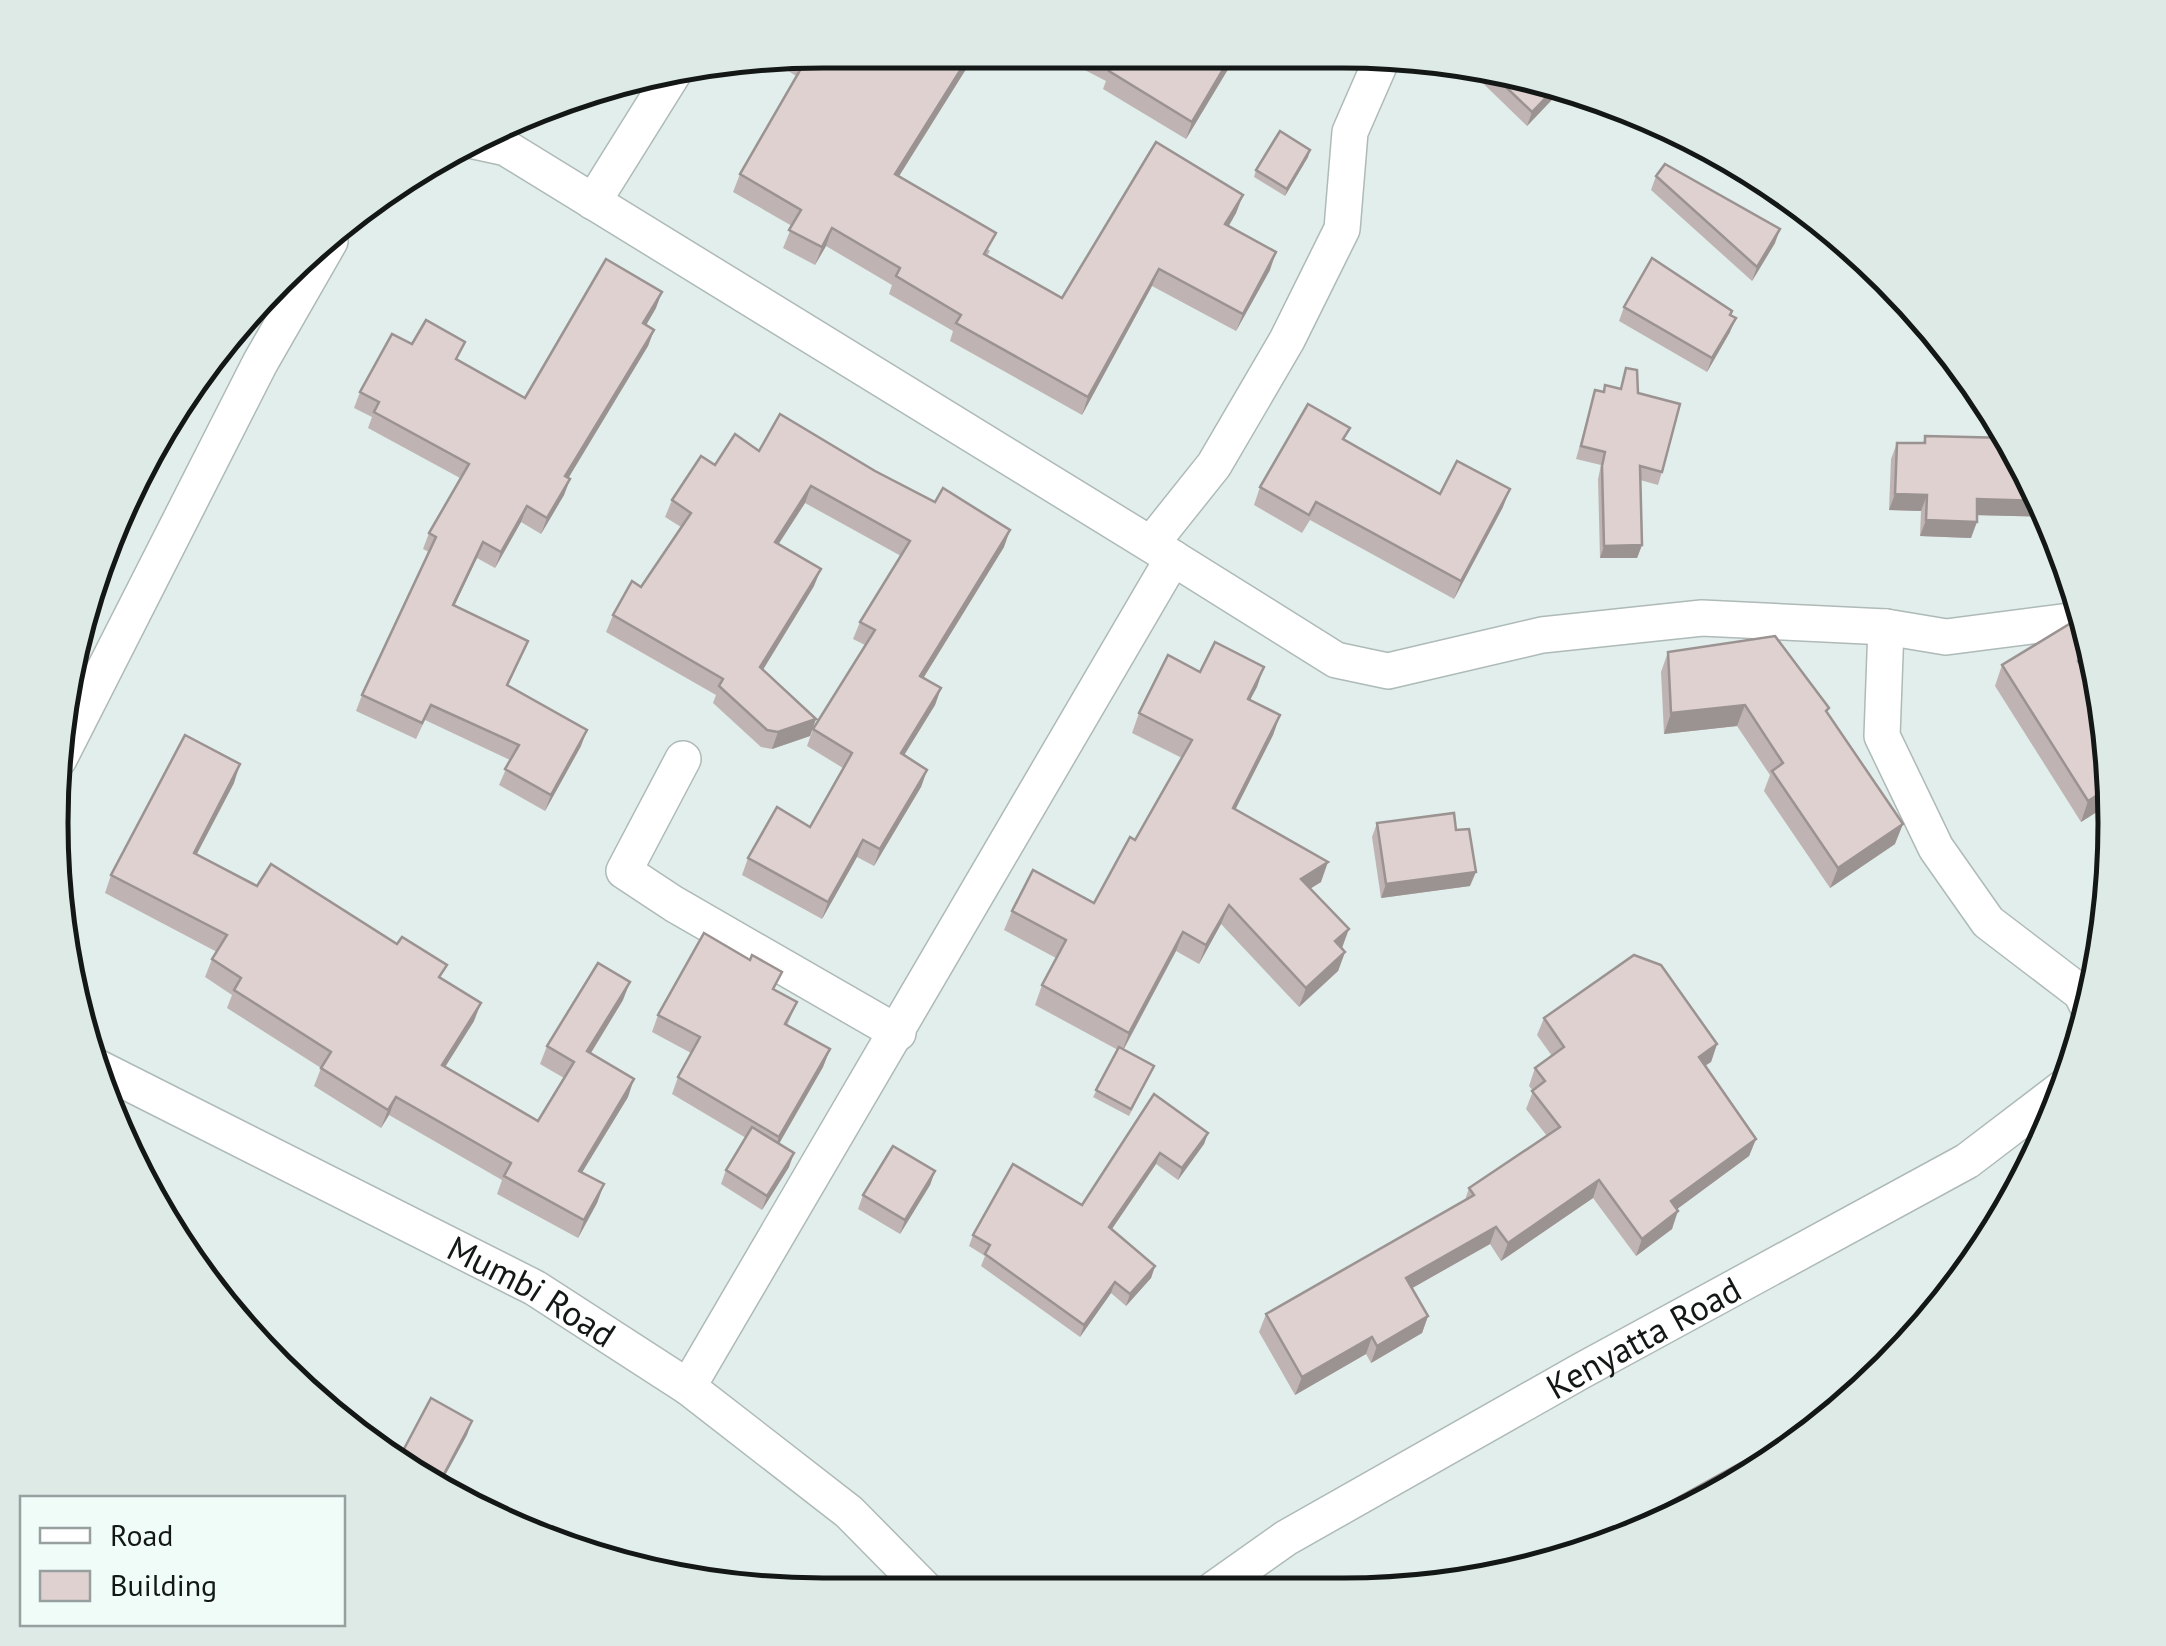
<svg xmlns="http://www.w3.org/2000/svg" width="2166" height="1646" font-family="'PT Sans',sans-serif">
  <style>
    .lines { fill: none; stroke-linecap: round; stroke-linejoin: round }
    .minor-casing { stroke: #aebab7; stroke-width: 38 }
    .minor { stroke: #fff; stroke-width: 35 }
    .wall { fill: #bfb4b3 }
    .shaded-wall { fill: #9b9292 }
    .building { fill: #ded1d0; stroke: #9b9292; stroke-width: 2.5 }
    .labels { text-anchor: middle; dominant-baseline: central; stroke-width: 9; stroke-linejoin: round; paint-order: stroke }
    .street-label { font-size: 35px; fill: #131716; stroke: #effcf8 }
    .rim { fill: none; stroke: #131716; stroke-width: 5 }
  </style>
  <rect width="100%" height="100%" fill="#e1eeeb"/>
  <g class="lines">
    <defs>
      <g id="minor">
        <path d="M 469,140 L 506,148 L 1173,558 L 688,1387"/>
        <path d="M 593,202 L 676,69"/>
        <path d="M 1151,544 L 1214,465 L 1287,340 L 1342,229 L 1350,132 L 1385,52"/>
        <path d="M 1173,558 L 1336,660 L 1388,671 L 1542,635 L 1702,618 L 1886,627 L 1946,637 L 2085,619"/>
        <path d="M 1886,627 L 1882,736 L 1936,848 L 1988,922 L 2081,993 L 2090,1011"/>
        <path d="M 59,759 L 260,363 L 330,241"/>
        <path d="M 683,759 L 624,871 L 674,904 L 898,1033"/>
        <path id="s1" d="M 89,1063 L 535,1288 L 688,1387 L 849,1512 L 925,1589"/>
        <path id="s2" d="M 1214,1589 L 1286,1538 L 1581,1371 L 1967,1161 L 2068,1084"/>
      </g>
    </defs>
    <use href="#minor" class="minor-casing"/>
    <use href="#minor" class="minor"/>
  </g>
  <g class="wall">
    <path d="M 823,50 L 978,50 L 899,176 L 990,251 L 987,256 L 1062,298 L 1243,195 L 1236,213 L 1229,226 L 1270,270 L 1236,331 L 1152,286 L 1082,415 L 950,341 L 953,331 L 889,294 L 892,285 L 826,246 L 815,265 L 783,248 L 792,226 L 733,192 L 740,174 L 796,76 L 767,57 Z"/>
    <path d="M 1048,51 L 1235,51 L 1230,66 L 1186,139 L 1103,89 L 1106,81 Z"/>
    <path d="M 1462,63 L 1544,76 L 1565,86 L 1527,126 Z"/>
    <path d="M 1308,157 L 1285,196 L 1254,177 L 1256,170 Z"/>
    <path d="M 1656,176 L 1775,243 L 1752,281 L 1651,190 Z"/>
    <path d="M 1624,307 L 1731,315 L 1730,332 L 1707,372 L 1619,321 Z"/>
    <path d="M 656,308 L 646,325 L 654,330 L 648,346 L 568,478 L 570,479 L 564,495 L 541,534 L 521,522 L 495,568 L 477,558 L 454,606 L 528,641 L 508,686 L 581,746 L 545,811 L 499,785 L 510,760 L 425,720 L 416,739 L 356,711 L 362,695 L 429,552 L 423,549 L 429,533 L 460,478 L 368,428 L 372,417 L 354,408 L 360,392 L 412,344 L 458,360 L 525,398 Z"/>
    <path d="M 242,313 L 200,392 L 195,390 L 113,531 L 130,481 Z"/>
    <path d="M 1626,368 L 1638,393 L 1662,472 L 1658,485 L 1640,480 L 1642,545 L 1637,558 L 1600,558 L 1598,479 L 1601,465 L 1576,459 L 1595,390 L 1603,391 L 1605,385 L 1620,389 Z"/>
    <path d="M 1925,436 L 2010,438 L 2057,527 L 2066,557 L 2051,558 L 2049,517 L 1977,515 L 1971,538 L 1920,536 L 1921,511 L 1889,510 L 1891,459 L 1897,443 L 1923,443 Z"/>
    <path d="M 1346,440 L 1440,494 L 1503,507 L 1454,599 L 1310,520 L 1302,533 L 1254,505 L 1260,487 Z"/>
    <path d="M 759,451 L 1004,547 L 924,677 L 941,688 L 935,705 L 904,755 L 927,770 L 921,787 L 874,866 L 857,857 L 822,919 L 742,875 L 748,858 L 810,827 L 843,768 L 807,746 L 813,729 L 865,645 L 853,639 L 860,622 L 901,556 L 805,503 L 778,544 L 814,586 L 763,670 L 816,719 L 810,736 L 772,749 L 761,747 L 713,703 L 716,695 L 606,632 L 613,615 L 641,587 L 681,527 L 665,517 L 672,500 L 715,465 Z"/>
    <path d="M 1668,652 L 1827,713 L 1895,844 L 1830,888 L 1764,791 L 1770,775 L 1737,726 L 1664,734 L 1661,672 Z"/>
    <path d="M 2002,665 L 2084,670 L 2104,701 L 2114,801 L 2081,822 L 1995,686 Z"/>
    <path d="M 1264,667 L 1250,700 L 1280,715 L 1273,735 L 1235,810 L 1321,882 L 1310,888 L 1345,952 L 1338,971 L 1299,1007 L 1221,924 L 1199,964 L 1176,951 L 1124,1049 L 1154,1066 L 1129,1116 L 1093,1097 L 1118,1050 L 1035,1005 L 1042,985 L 1056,958 L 1004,930 L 1012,911 L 1094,903 L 1135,840 L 1182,758 L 1132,733 L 1139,713 L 1200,672 Z"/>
    <path d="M 234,783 L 196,854 L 442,979 L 474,1021 L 445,1067 L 538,1121 L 564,1078 L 540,1064 L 547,1046 L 623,1000 L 591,1053 L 628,1097 L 582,1172 L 604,1184 L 597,1203 L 578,1238 L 497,1194 L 502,1180 L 389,1115 L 381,1128 L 314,1086 L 321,1068 L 227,1008 L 232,995 L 205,977 L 212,959 L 217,952 L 105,893 L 111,875 Z"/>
    <path d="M 1377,823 L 1456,830 L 1470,886 L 1381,898 L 1372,837 Z"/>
    <path d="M 775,991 L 797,1002 L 787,1026 L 830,1049 L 823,1067 L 779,1144 L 789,1167 L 762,1210 L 721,1184 L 726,1170 L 746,1138 L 672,1094 L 678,1077 L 691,1053 L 652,1032 L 658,1015 Z"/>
    <path d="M 1544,1018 L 1717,1044 L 1711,1062 L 1705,1065 L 1756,1139 L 1749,1156 L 1677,1209 L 1672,1229 L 1636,1256 L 1593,1198 L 1501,1261 L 1490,1244 L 1412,1288 L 1428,1316 L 1422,1333 L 1371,1363 L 1366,1354 L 1295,1395 L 1259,1332 L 1266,1314 L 1465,1200 L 1469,1188 L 1547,1136 L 1526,1109 L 1533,1091 L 1529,1086 L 1535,1068 L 1552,1056 L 1537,1035 Z"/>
    <path d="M 1154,1094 L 1208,1133 L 1204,1144 L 1178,1180 L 1156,1164 L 1112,1229 L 1155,1266 L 1151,1278 L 1126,1306 L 1111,1293 L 1080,1337 L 981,1266 L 985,1256 L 969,1246 L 973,1235 L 1082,1205 Z"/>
    <path d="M 935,1171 L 930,1185 L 900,1234 L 858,1209 L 863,1195 Z"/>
    <path d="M 1773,1465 L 1638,1537 L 1630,1540 L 1636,1521 Z"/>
  </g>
  <g class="shaded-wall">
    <path d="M 973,50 L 978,50 L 889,192 L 895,174 Z"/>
    <path d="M 1235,51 L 1230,66 L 1186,139 L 1192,122 Z"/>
    <path d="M 1559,84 L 1565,86 L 1527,126 L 1532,112 Z"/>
    <path d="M 1310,150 L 1308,157 L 1285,196 L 1287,189 Z"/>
    <path d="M 1243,195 L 1236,213 L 1219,242 L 1225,224 Z"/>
    <path d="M 832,228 L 826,246 L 815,265 L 822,247 Z"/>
    <path d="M 1780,229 L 1775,243 L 1752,281 L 1757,267 Z"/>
    <path d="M 1276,252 L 1270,270 L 1236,331 L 1243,314 Z"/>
    <path d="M 1159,269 L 1152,286 L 1082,415 L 1088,397 Z"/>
    <path d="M 662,292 L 656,308 L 638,339 L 643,323 Z"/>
    <path d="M 244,312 L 200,392 L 207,372 L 228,335 Z"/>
    <path d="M 1736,318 L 1730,332 L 1707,372 L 1712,358 Z"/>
    <path d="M 654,330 L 648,346 L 560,492 L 565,476 Z"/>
    <path d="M 199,377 L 195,390 L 113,531 L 119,513 L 186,396 Z"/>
    <path d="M 570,479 L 564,495 L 541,534 L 547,518 Z"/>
    <path d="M 811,486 L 805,503 L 769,559 L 775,542 Z"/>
    <path d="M 1510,489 L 1503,507 L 1454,599 L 1461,581 Z"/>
    <path d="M 1895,494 L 1927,495 L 1921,511 L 1889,510 Z"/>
    <path d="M 1977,499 L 2043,501 L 2050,514 L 2049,517 L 1971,515 Z"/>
    <path d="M 527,506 L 521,522 L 495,568 L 501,552 Z"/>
    <path d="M 1926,520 L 1977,522 L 1971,538 L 1920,536 Z"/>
    <path d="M 1010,530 L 1004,547 L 914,693 L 920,676 Z"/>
    <path d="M 483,542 L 477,558 L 447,621 L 453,605 Z"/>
    <path d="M 2057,542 L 2062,542 L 2066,557 L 2051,558 Z"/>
    <path d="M 1642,545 L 1637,558 L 1600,558 L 1604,546 Z"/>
    <path d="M 821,569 L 814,586 L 754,684 L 760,667 Z"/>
    <path d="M 2090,653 L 2083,673 L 2078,661 Z"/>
    <path d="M 1264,667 L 1257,687 L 1240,719 L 1248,699 Z"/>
    <path d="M 941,688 L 935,705 L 895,770 L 901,753 Z"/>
    <path d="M 1745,705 L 1737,726 L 1664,734 L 1671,713 Z"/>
    <path d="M 1280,715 L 1273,735 L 1226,828 L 1233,808 Z"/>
    <path d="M 816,719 L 810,736 L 772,749 L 778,732 Z"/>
    <path d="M 587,730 L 581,746 L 545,811 L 551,795 Z"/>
    <path d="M 240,764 L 234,783 L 188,871 L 194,853 Z"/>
    <path d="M 927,770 L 921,787 L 874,866 L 880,849 Z"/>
    <path d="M 2112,786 L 2114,801 L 2081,822 L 2088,801 Z"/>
    <path d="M 1903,824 L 1895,844 L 1830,888 L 1838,868 Z"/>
    <path d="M 863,840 L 857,857 L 822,919 L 828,902 Z"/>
    <path d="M 1328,862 L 1321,882 L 1294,899 L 1301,879 Z"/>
    <path d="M 1476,872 L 1470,886 L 1381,898 L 1386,884 Z"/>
    <path d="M 1229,905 L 1221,924 L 1199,964 L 1206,945 Z"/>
    <path d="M 1349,929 L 1342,948 L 1335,941 Z"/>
    <path d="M 1183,932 L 1176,951 L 1122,1052 L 1129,1033 Z"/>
    <path d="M 1345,952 L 1338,971 L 1299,1007 L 1306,988 Z"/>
    <path d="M 630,982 L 623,1000 L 581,1069 L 587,1051 Z"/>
    <path d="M 481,1003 L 474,1021 L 435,1083 L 442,1065 Z"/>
    <path d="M 1717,1044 L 1711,1062 L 1693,1074 L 1699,1057 Z"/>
    <path d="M 830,1049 L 823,1067 L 773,1154 L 779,1137 Z"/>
    <path d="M 634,1079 L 628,1097 L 572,1189 L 579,1171 Z"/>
    <path d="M 396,1097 L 389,1115 L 381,1128 L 388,1110 Z"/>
    <path d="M 1208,1133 L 1204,1144 L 1178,1180 L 1182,1168 Z"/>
    <path d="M 1756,1139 L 1749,1156 L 1665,1218 L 1671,1201 Z"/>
    <path d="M 794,1153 L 789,1167 L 762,1210 L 767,1196 Z"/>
    <path d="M 1160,1153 L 1156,1164 L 1105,1239 L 1109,1227 Z"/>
    <path d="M 935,1171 L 930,1185 L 900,1234 L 905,1220 Z"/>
    <path d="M 1599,1180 L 1593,1198 L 1501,1261 L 1508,1243 Z"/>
    <path d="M 604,1184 L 597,1203 L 578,1238 L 584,1220 Z"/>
    <path d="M 1678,1211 L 1672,1229 L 1636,1256 L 1642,1239 Z"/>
    <path d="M 1496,1227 L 1490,1244 L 1400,1295 L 1406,1278 Z"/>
    <path d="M 1155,1266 L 1151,1278 L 1126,1306 L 1130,1294 Z"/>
    <path d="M 1115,1282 L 1111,1293 L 1080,1337 L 1084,1325 Z"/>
    <path d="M 1428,1316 L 1422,1333 L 1371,1363 L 1377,1346 Z"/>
    <path d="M 1372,1337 L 1366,1354 L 1295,1395 L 1302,1377 Z"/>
    <path d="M 472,1421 L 467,1435 L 436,1492 L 435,1491 Z"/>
  </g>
  <g class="building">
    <path d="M 823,50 L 973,50 L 895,174 L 996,233 L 984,254 L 1062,298 L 1156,142 L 1243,195 L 1225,224 L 1276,252 L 1243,314 L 1159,269 L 1088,397 L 956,323 L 961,315 L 896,276 L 900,268 L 832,228 L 822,247 L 789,230 L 801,210 L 740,174 L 806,60 L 796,54 Z"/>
    <path d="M 1088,51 L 1234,51 L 1192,122 L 1109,71 L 1113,64 Z"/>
    <path d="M 1485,67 L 1544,76 L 1559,84 L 1532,112 Z"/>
    <path d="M 1280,131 L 1310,150 L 1287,189 L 1256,170 Z"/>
    <path d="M 1665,164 L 1780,229 L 1757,267 L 1656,176 Z"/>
    <path d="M 1652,258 L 1732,311 L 1730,315 L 1736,318 L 1712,358 L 1624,307 Z"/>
    <path d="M 606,259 L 662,292 L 643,323 L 654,330 L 565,476 L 570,479 L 547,518 L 527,506 L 501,552 L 483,542 L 453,605 L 528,641 L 507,685 L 587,730 L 551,795 L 505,769 L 519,745 L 431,705 L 422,723 L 362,695 L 436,537 L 429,533 L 469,464 L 374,412 L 379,402 L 360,392 L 392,334 L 412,344 L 426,320 L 465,342 L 456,359 L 525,398 Z"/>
    <path d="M 228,335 L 207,372 L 204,370 Z"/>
    <path d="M 1626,368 L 1637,370 L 1638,393 L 1680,404 L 1662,472 L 1640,466 L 1642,545 L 1604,546 L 1602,466 L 1605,452 L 1581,446 L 1595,390 L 1604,392 L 1605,385 L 1621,389 Z"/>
    <path d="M 186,396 L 119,513 L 130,481 Z"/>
    <path d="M 1308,404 L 1350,428 L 1343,439 L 1440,494 L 1457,461 L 1510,489 L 1461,581 L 1316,502 L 1309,515 L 1260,487 Z"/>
    <path d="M 780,414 L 875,471 L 935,502 L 943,488 L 1010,530 L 920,676 L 941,688 L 901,753 L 927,770 L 880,849 L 863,840 L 828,902 L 748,858 L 777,807 L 810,827 L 852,753 L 813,729 L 875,630 L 860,622 L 910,541 L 811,486 L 775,542 L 821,569 L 760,667 L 816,719 L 778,732 L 767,730 L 719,686 L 723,679 L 613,615 L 632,581 L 641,587 L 691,513 L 672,500 L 701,456 L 715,465 L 735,434 L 759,451 Z"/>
    <path d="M 1925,436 L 2010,438 L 2043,501 L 1977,499 L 1977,522 L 1926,520 L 1927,495 L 1895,494 L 1897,443 L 1925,443 Z"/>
    <path d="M 2056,525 L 2057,527 L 2062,542 L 2057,542 Z"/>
    <path d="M 2071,623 L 2090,653 L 2078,661 L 2104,701 L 2112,786 L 2088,801 L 2002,665 Z"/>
    <path d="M 1775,636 L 1829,708 L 1826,711 L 1903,824 L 1838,868 L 1772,771 L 1783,763 L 1745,705 L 1671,713 L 1668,652 Z"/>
    <path d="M 1215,642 L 1264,667 L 1248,699 L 1280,715 L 1233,808 L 1328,862 L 1301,879 L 1349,929 L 1335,941 L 1345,952 L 1306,988 L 1229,905 L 1206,945 L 1183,932 L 1129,1033 L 1042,985 L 1066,940 L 1012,911 L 1033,870 L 1094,903 L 1130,837 L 1135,840 L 1192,740 L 1139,713 L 1168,655 L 1200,672 Z"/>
    <path d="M 185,735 L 240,764 L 194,853 L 257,886 L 271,864 L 397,944 L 402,937 L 447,965 L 439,977 L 481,1003 L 442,1065 L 538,1121 L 574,1062 L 547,1046 L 598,963 L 630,982 L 587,1051 L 634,1079 L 579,1171 L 604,1184 L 584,1220 L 504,1176 L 511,1163 L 396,1097 L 388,1110 L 321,1068 L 331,1052 L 234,990 L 241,978 L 212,959 L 227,935 L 111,875 Z"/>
    <path d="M 1454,813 L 1456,830 L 1469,829 L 1476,872 L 1386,884 L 1377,823 Z"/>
    <path d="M 704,933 L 750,960 L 752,955 L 782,972 L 773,989 L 797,1002 L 785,1024 L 830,1049 L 779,1137 L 678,1077 L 700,1037 L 658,1015 Z"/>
    <path d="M 1634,955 L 1661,965 L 1717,1044 L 1699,1057 L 1756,1139 L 1671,1201 L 1678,1211 L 1642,1239 L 1599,1180 L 1508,1243 L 1496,1227 L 1406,1278 L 1428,1316 L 1377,1346 L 1372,1337 L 1302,1377 L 1266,1314 L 1474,1195 L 1469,1188 L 1560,1127 L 1532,1091 L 1545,1081 L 1535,1068 L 1564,1047 L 1544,1018 Z"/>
    <path d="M 1119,1047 L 1154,1066 L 1131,1109 L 1096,1090 Z"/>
    <path d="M 1154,1094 L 1208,1133 L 1182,1168 L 1160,1153 L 1109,1227 L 1155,1266 L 1130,1294 L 1115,1282 L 1084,1325 L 985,1254 L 990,1245 L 973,1235 L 1013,1164 L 1082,1205 Z"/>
    <path d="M 752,1127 L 794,1153 L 767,1196 L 726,1170 Z"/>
    <path d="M 893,1146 L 935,1171 L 905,1220 L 863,1195 Z"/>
    <path d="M 431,1398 L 472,1421 L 435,1491 L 396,1464 Z"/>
    <path d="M 1849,1403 L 1773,1465 L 1644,1534 L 1636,1521 Z"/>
  </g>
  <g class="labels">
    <g class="street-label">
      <text stroke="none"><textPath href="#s1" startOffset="498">Mumbi Road</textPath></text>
      <text stroke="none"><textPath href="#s2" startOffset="498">Kenyatta Road</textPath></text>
    </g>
  </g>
  <path d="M0 0H2166V1646H0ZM823 68H1343A755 755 0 0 1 2098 823V823A755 755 0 0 1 1343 1578H823A755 755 0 0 1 68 823V823A755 755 0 0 1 823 68Z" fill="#ddeae6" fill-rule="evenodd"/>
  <path class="rim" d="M823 68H1343A755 755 0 0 1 2098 823V823A755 755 0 0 1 1343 1578H823A755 755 0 0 1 68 823V823A755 755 0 0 1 823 68Z"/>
  <rect x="20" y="1496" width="325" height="130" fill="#effcf8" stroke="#97a09e" stroke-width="2.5"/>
  <rect x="40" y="1528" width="50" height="15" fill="#ffffff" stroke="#97a09e" stroke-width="2.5"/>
  <text x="110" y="1546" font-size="30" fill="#131716">Road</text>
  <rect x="40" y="1571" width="50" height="30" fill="#ded1d0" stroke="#97a09e" stroke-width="2.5"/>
  <text x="110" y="1596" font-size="30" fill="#131716">Building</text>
</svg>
